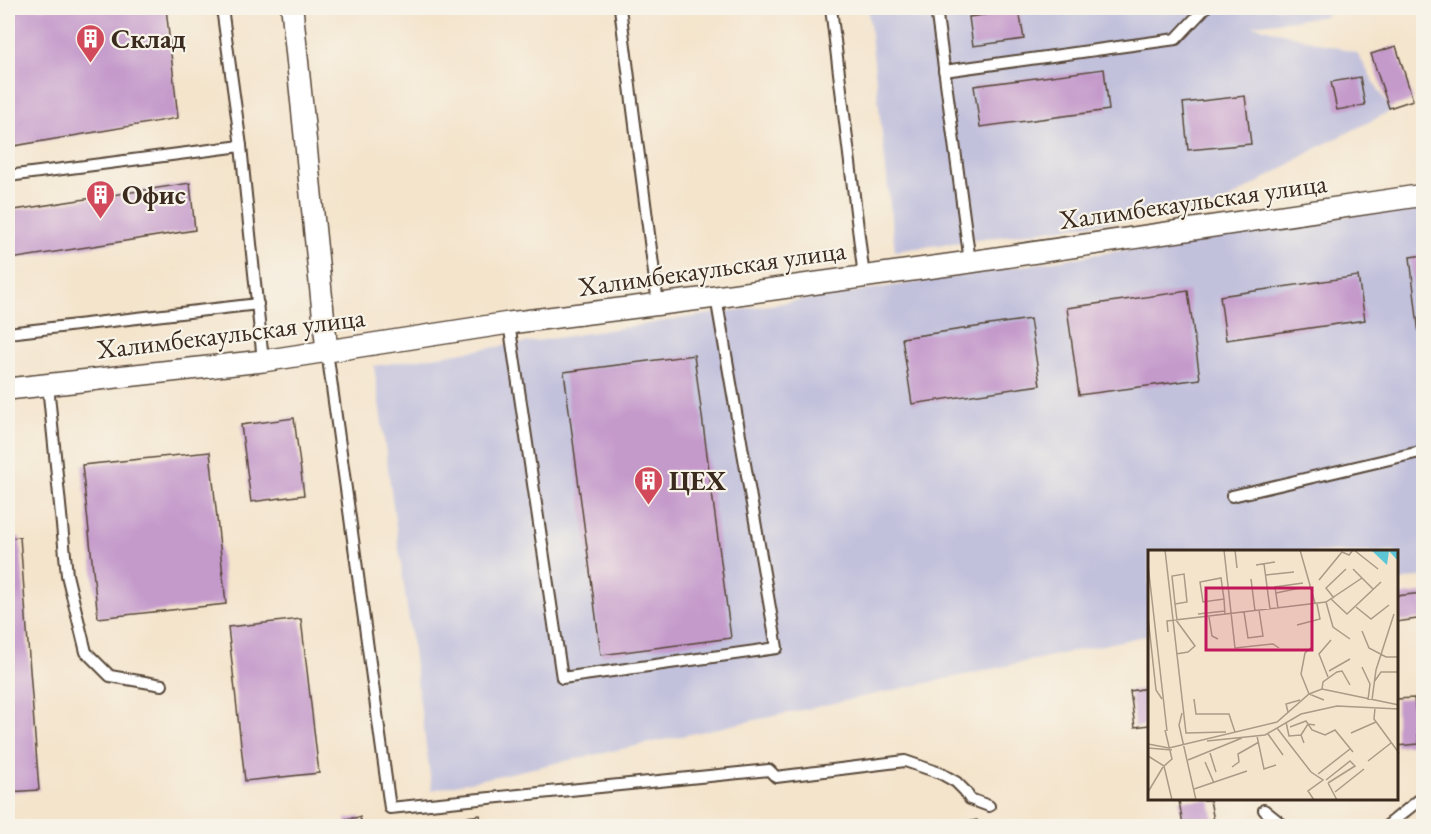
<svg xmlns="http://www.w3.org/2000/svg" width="1431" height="834" font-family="'EB Garamond',serif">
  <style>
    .industrial { fill: #c2c1dc }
    .building { fill: #c49acb }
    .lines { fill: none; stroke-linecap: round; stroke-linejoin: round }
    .service-casing { stroke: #574638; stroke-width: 14 }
    .minor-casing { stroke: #574638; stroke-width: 24 }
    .service { stroke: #fff; stroke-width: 10 }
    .minor { stroke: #fff; stroke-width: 21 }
    .labels { text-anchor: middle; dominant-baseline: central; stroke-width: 4.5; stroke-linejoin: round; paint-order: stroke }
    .poi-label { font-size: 27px; font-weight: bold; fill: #3b2a1e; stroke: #f7f3e8; text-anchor: start }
    .street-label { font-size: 27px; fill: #3b2a1e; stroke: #f7f3e8 }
    .inset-road { fill: none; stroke: #aa9a86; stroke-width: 1.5 }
    .view { fill: #c2185b; fill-opacity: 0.15; stroke: #c2185b; stroke-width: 3 }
    .inset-edge { fill: none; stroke: #3b2a1e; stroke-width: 3 }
  </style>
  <rect width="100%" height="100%" fill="#f7f3e8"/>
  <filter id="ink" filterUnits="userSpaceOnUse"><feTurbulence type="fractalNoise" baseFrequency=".0167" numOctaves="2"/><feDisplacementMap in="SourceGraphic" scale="12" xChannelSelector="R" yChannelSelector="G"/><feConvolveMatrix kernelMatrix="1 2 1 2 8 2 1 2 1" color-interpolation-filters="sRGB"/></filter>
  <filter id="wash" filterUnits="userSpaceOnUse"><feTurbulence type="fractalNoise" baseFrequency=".008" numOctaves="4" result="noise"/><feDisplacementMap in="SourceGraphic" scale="24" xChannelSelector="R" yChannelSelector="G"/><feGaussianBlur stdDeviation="1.35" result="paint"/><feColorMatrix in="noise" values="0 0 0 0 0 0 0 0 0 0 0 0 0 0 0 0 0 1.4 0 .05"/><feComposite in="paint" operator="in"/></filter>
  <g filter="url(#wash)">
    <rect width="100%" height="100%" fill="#f4e4cc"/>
    <g class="industrial">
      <path d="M 868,8 L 1325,8 L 1326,16 L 1252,25 L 1357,53 L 1391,111 L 1317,148 L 1216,207 L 895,251 Z"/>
      <path d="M 1423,204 L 1423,576 L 1397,582 L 1396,552 L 1149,552 L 1149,635 L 432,790 L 374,366 Z"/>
    </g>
    <g id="blocks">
      <g class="building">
        <path d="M 8,8 L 166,8 L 178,118 L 8,147 Z"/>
        <path d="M 1019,10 L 1024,39 L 973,46 L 969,17 Z"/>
        <path d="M 1396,46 L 1413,100 L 1389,108 L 1371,54 Z"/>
        <path d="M 1104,69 L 1109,110 L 980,127 L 974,86 Z"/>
        <path d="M 1360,77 L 1365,105 L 1337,110 L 1331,82 Z"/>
        <path d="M 1245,96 L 1251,144 L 1188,150 L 1183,103 Z"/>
        <path d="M 190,183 L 195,230 L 11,259 L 8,230 L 8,211 Z"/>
        <path d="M 1424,255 L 1424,361 L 1422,361 L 1410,257 Z"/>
        <path d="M 1358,276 L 1365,320 L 1226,340 L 1220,296 Z"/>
        <path d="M 1188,291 L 1200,379 L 1079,395 L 1067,308 Z"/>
        <path d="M 1030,319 L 1040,385 L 912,404 L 902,338 Z"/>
        <path d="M 694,355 L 731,638 L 601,655 L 564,372 Z"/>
        <path d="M 294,418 L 304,495 L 251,502 L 241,425 Z"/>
        <path d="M 210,452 L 226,604 L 98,618 L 82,465 Z"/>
        <path d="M 20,537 L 39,790 L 8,792 L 8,538 Z"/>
        <path d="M 1422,593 L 1424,618 L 1396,622 L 1396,596 Z"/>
        <path d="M 301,619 L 319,773 L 245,781 L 228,627 Z"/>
        <path d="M 1149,688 L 1149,725 L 1135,727 L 1130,691 Z"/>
        <path d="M 1414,698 L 1419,744 L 1396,746 L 1396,699 Z"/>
        <path d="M 1179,800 L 1210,800 L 1215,826 L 1183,826 Z"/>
        <path d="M 480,815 L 482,826 L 408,826 L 408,825 Z"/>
        <path d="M 360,817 L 361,826 L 347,826 L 346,819 Z"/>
        <path d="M 977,820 L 978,826 L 945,826 L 945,825 Z"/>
      </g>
    </g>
  </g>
  <g filter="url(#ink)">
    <use href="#blocks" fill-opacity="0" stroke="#574638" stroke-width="1.5"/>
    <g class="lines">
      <defs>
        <g id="service">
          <path d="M 222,8 L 241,146 L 263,361"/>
          <path d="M 620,8 L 658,304"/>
          <path d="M 831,8 L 864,277"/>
          <path d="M 936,8 L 970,262"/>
          <path d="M 944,71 L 1176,39 L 1205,8"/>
          <path d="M 8,176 L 241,146"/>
          <path d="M 509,323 L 562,678 L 777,648 L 716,297"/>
          <path d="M 8,333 L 258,304"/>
          <path d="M 327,351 L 390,808 L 769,770 L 776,777 L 905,761 L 940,773 L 956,782 L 965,791 L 970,799 L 989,806"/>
          <path d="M 48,385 L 67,575 L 86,652 L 110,676 L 162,685"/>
          <path d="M 1232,496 L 1424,451"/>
          <path d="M 1264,810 L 1284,826"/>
          <path d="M 1387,826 L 1424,796"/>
        </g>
        <g id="minor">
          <path d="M 292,8 L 327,351"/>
          <path d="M 8,389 L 263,361 L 509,323 L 716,297 L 970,262 L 1424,195"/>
        </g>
      </defs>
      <use href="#service" class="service-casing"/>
      <use href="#minor" class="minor-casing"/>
      <use href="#service" class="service"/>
      <use href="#minor" class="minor"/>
    </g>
  </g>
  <defs>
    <symbol id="building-pin" viewBox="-11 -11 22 30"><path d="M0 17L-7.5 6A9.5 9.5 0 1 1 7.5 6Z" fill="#d1495b" stroke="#f7f3e8"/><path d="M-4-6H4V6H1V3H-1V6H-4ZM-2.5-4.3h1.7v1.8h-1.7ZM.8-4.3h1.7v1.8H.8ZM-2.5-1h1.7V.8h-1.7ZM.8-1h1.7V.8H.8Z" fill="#fff"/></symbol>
  </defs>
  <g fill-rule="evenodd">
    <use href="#building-pin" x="74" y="22" width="33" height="45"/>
    <use href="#building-pin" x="84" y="178" width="33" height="45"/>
    <use href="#building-pin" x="632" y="464" width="33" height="45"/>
  </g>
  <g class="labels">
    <g class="poi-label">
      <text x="111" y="38">Склад</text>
      <text x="122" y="194">Офис</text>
      <text x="669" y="480">ЦЕХ</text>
    </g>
    <g class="street-label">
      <text transform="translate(1193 201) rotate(-8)">Халимбекаульская улица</text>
      <text transform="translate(712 268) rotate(-8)">Халимбекаульская улица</text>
      <text transform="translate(231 333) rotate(-7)">Халимбекаульская улица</text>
    </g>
  </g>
  <g transform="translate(1148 550)">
    <rect width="250" height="250" fill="#f4e4cc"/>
    <path d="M 223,0 L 250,0 L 250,11 L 241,1 L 239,15 Z" fill="#5cc6d6"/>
    <path class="inset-road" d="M 17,0 L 38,183 L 78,182M 76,0 L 87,98 L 125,94 L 131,98M 87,0 L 89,18M 152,0 L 167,53M 206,0 L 230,19M 116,14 L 122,59M 0,15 L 19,181M 108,15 L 127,12M 205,19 L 225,39M 118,25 L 146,22M 103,29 L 107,61M 171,30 L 194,2 L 201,5 L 205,0M 128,43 L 152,38M 186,48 L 178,38 L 198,19M 76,49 L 55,52 L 52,32 L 73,28 L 76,49 L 77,65M 183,49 L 199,64 L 233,32M 178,52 L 185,77 L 202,89M 27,54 L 39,52 L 36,24 L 24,26 L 27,54 L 29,70M 208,57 L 223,69 L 241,55M 130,58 L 127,37 L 155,33M 96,62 L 100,88 L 115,86 L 111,60M 50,64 L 77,61M 0,67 L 8,140 L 14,149M 61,67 L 64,86 L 70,89M 28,70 L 47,96 L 40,102 L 28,104M 149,75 L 172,69 L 169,54M 214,81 L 221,98 L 238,107 L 251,107M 20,82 L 19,71 L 178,52 L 214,28M 165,96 L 157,103 L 153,124 L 161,144 L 176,150M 214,117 L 222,134 L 220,150M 181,121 L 202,109M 180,127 L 171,104 L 183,90M 226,132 L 233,122 L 251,122M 174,139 L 175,132 L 189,122 L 194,121 L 202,135M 46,149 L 48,164 L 81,164 L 87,182M 224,150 L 228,120 L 246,64M 227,158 L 226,169 L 251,203M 140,162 L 138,154 L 152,150M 34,163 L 31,175 L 48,250M 138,172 L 141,186 L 153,185 L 156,193M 142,177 L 158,171 L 164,180 L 177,185 L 187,180 L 205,202M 129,178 L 163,222 L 175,230 L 160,241 L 166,250M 203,183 L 228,172M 120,184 L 135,205M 153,185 L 160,174 L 167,175M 109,186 L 116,219 L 128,215M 59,191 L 117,185 L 153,164 L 189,156 L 251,159M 0,194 L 21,198 L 129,172 L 161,144 L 174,139 L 251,155M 0,198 L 24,200M 62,203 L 68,222M 0,206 L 16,216 L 24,209 L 17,180M 40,210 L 94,188M 220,211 L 243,193M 57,212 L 66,233M 16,216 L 24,250M 84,217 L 91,212 L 90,204 L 111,192M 170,224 L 202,199M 178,230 L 202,211 L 207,216 L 180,233M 180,233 L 189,250M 46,239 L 99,221M 0,242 L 15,217M 187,242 L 216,219"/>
    <path class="view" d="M 58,38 L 164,38 L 164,100 L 58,100 Z"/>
    <rect width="250" height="250" class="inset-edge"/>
  </g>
  <rect width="1431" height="834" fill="none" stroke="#f7f3e8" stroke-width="30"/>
</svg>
